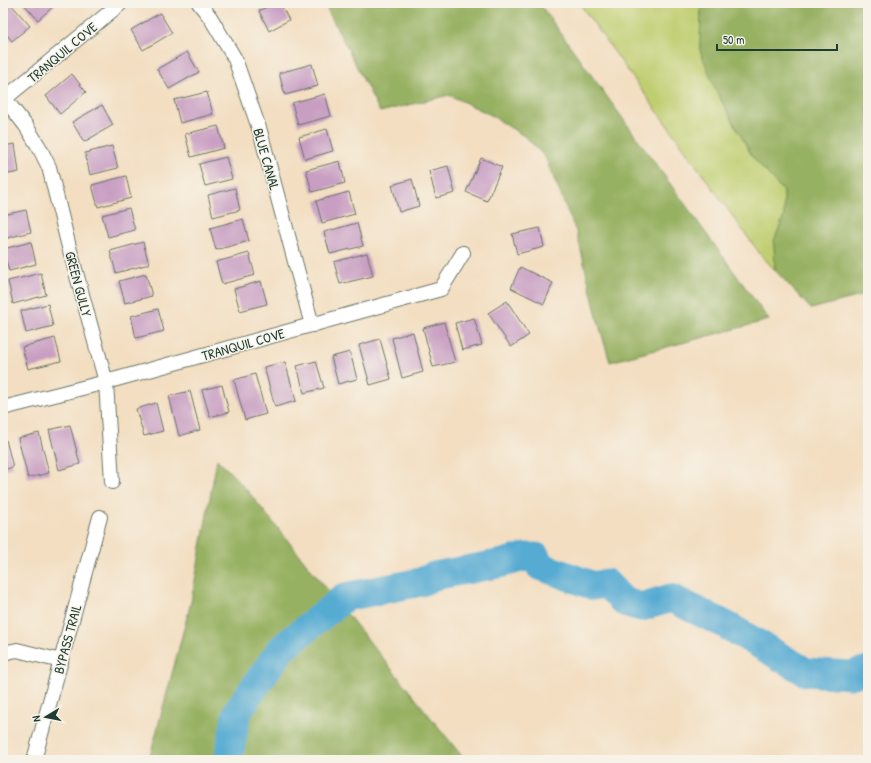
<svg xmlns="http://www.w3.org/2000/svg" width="871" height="763" font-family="'Patrick Hand',sans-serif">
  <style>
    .green { fill: #bfce70; stroke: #6f8652 }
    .forest { fill: #97b162; stroke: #5b774b }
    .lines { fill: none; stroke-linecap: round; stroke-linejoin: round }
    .river { stroke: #57abd3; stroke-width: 29 }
    .building { fill: #c89ec3 }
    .street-casing { stroke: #697565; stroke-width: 16 }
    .street { stroke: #fff; stroke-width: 14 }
    .labels { text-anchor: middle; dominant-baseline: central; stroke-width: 3; stroke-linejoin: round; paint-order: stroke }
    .street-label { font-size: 14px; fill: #1f3d34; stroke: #f7f3e8 }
  </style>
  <rect width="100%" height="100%" fill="#f7f3e8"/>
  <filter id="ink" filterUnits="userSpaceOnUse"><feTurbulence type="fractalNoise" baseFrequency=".025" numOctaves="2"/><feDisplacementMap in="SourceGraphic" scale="8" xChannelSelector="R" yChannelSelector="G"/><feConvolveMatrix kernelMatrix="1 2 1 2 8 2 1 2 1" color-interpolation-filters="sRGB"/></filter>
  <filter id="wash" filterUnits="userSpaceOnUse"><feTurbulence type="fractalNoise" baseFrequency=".012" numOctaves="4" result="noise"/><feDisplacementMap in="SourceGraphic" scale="16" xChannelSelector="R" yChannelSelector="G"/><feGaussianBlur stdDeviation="0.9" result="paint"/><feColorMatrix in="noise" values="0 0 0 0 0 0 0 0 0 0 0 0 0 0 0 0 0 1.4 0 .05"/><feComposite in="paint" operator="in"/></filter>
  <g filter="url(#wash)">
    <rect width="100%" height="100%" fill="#f3dec1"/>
    <path class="green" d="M 579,3 L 701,3 L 700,50 L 752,156 L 784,192 L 784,216 L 774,241 L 775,270 L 760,254 Z"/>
    <g class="forest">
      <path d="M 332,3 L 539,3 L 769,320 L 610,362 L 598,321 L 577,234 L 545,157 L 527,138 L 489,114 L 449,95 L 380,112 L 326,7 Z"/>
      <path d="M 701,3 L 868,3 L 868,294 L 811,309 L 775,270 L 774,241 L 784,216 L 784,192 L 752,156 L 715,89 L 700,50 Z"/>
      <path d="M 217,459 L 247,490 L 465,760 L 149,760 L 191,602 Z"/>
    </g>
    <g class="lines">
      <path class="river" d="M 228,760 L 237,712 L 281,649 L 345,597 L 421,582 L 434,576 L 503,563 L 525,557 L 536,557 L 540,566 L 594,586 L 606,583 L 624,602 L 641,607 L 671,598 L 726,625 L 806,672 L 850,675 L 868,670"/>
    </g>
    <g id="blocks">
      <g class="building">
        <path d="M 3,3 L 10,3 L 30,26 L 12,41 L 3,30 Z"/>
        <path d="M 23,3 L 53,3 L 55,5 L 38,20 Z"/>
        <path d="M 274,3 L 280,3 L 289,20 L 269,31 L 259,11 Z"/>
        <path d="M 160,13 L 172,33 L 143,50 L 131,30 Z"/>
        <path d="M 187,52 L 199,72 L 169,89 L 157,69 Z"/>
        <path d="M 312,64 L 318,86 L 285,95 L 279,73 Z"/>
        <path d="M 72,74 L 86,92 L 60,114 L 46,96 Z"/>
        <path d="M 207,92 L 213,114 L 180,123 L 174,100 Z"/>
        <path d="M 325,94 L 331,116 L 298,125 L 292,103 Z"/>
        <path d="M 102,105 L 113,125 L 84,142 L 72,122 Z"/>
        <path d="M 218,126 L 224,148 L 191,157 L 185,134 Z"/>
        <path d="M 327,129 L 333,151 L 305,159 L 299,137 Z"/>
        <path d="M 15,144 L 19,172 L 3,175 L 3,146 Z"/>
        <path d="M 112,146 L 118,168 L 90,175 L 85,153 Z"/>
        <path d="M 226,157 L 232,179 L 205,186 L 199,164 Z"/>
        <path d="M 481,158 L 502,167 L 487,201 L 466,192 Z"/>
        <path d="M 340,161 L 345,183 L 312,192 L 306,170 Z"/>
        <path d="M 448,166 L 455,193 L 436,198 L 429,171 Z"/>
        <path d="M 126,176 L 131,198 L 98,207 L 92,185 Z"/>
        <path d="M 412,179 L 419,206 L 399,212 L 392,185 Z"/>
        <path d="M 235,188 L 240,210 L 213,217 L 208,195 Z"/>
        <path d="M 349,192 L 355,214 L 322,223 L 316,201 Z"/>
        <path d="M 129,208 L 135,230 L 108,237 L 102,215 Z"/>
        <path d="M 26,210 L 31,232 L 3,239 L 3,215 Z"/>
        <path d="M 243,219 L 249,241 L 216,250 L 210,228 Z"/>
        <path d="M 357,223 L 363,246 L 330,254 L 324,232 Z"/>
        <path d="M 540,228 L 544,247 L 517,254 L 512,234 Z"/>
        <path d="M 31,242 L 36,264 L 9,271 L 3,249 Z"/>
        <path d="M 143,242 L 149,264 L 116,273 L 110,251 Z"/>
        <path d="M 249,253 L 255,275 L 222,284 L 216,262 Z"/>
        <path d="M 367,253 L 373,276 L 340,284 L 334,262 Z"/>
        <path d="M 520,267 L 553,283 L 544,304 L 511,288 Z"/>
        <path d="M 41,273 L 46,295 L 13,304 L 8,281 Z"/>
        <path d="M 146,274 L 152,296 L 125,303 L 119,281 Z"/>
        <path d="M 261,281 L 267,304 L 240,311 L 234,289 Z"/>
        <path d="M 507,301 L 529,335 L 511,347 L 488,313 Z"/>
        <path d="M 48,304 L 53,326 L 26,333 L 21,311 Z"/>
        <path d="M 158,309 L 164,331 L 136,338 L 131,316 Z"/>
        <path d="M 474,318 L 482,345 L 462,350 L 455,323 Z"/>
        <path d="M 444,322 L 455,362 L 433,367 L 423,328 Z"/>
        <path d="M 413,332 L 423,372 L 402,378 L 392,338 Z"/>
        <path d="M 55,338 L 61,361 L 28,369 L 22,347 Z"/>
        <path d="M 380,339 L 391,379 L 370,385 L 359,345 Z"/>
        <path d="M 350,352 L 357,379 L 338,384 L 331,357 Z"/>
        <path d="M 316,361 L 324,388 L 304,393 L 297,366 Z"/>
        <path d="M 285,362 L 296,401 L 275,407 L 264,367 Z"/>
        <path d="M 255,374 L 266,414 L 245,420 L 234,380 Z"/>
        <path d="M 222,385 L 229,412 L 210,417 L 202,390 Z"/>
        <path d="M 190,391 L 200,430 L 179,436 L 169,396 Z"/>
        <path d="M 156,403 L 163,431 L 144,436 L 136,409 Z"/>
        <path d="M 70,425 L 80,464 L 59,470 L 49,430 Z"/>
        <path d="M 39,433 L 49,473 L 28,478 L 18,438 Z"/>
        <path d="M 6,440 L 13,467 L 3,470 L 3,441 Z"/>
      </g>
    </g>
  </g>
  <g filter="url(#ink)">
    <use href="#blocks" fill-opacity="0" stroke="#697565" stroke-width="1"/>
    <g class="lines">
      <defs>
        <g id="street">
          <path d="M 199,3 L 210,17 L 235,59 L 260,131 L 312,325"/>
          <path d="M 5,99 L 26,126 L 39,147 L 49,167 L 69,247 L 106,382 L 112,482"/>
          <path d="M 3,100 L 121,3"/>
          <path d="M 3,408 L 106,382 L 441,289 L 463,253"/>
          <path d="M 3,653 L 17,650 L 61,661"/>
          <path d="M 34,760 L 100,517"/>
        </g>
      </defs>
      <use href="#street" class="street-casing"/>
      <use href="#street" class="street"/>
    </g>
  </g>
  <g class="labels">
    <g class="street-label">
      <text transform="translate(62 52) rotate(-40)">TRANQUIL COVE</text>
      <text transform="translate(267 159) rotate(74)">BLUE CANAL</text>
      <text transform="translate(79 284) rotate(75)">GREEN GULLY</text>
      <text transform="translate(243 344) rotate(-16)">TRANQUIL COVE</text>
      <text transform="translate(67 639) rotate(-75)">BYPASS TRAIL</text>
    </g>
  </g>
  <rect width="871" height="763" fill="none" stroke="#f7f3e8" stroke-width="16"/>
  <g transform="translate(46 717) rotate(260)" stroke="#f7f3e8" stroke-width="3" paint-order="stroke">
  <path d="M0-3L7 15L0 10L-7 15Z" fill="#1f3d34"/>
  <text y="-6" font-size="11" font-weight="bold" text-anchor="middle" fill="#1f3d34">N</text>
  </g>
  <path d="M717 44v6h120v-6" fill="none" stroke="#1f3d34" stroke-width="2"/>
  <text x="723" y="44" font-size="12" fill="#1f3d34" stroke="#f7f3e8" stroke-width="3" paint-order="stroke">50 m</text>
</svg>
